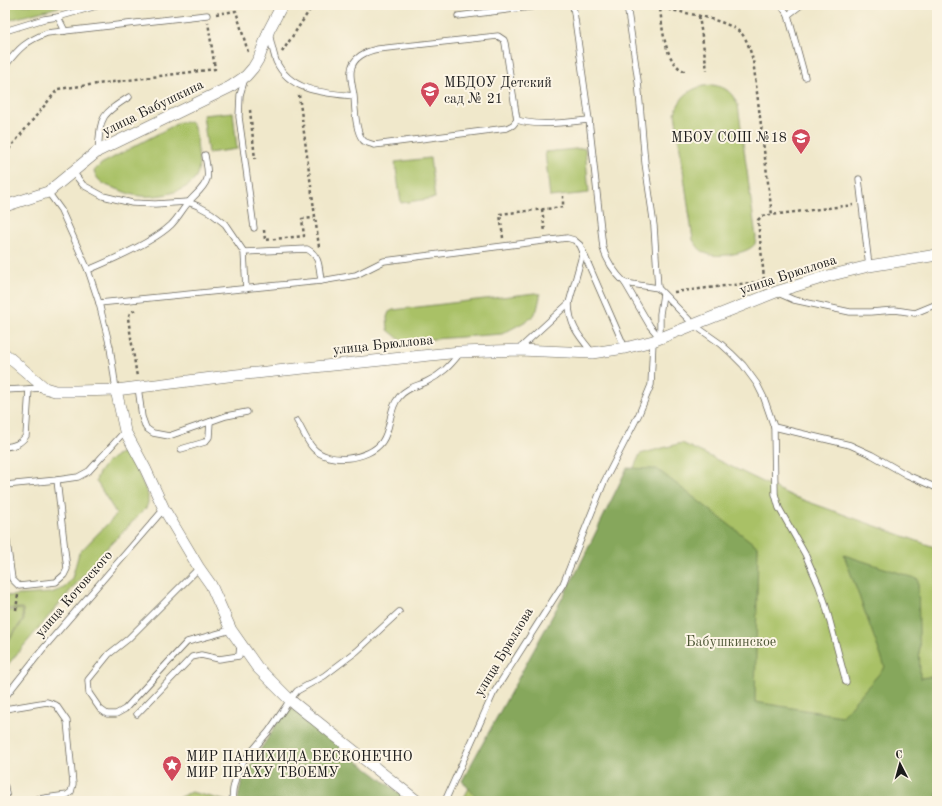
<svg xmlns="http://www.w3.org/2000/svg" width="942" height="806" font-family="'Old Standard TT',serif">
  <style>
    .green { fill: #a9c166; stroke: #626e41 }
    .forest { fill: #86a75b; stroke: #51623c }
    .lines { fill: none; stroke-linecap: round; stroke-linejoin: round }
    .lane-casing { stroke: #666359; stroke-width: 7 }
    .street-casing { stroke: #666359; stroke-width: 12 }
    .path { stroke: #666359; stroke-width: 2.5; stroke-dasharray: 3 3; stroke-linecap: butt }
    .lane { stroke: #fff; stroke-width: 5.5 }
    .street { stroke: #fff; stroke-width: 11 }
    .labels { text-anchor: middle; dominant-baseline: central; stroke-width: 4; stroke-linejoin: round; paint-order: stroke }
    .poi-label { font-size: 14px; fill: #1c1c1c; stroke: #fcf5e5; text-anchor: start }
    .street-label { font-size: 14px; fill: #1c1c1c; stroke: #fcf5e5 }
    .park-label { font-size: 14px; fill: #4d5636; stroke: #fcf5e5 }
  </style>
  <rect width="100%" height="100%" fill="#fcf5e5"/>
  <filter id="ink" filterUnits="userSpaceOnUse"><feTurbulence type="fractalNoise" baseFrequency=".025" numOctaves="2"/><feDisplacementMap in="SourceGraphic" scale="8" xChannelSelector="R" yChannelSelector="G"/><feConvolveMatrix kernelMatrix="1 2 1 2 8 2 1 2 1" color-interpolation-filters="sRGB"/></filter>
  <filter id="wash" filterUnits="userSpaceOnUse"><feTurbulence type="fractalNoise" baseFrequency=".012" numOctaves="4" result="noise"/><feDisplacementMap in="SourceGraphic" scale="16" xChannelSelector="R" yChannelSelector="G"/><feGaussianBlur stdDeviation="0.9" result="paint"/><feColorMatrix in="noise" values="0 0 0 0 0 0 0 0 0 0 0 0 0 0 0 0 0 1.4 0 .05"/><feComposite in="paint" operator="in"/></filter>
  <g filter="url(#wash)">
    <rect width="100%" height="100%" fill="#f0e8cb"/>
    <g class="green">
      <path d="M 5,5 L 67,5 L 5,21 Z"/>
      <path d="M 713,85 C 728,88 731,92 738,105 L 756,237 C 756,239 755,242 755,244 C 748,254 717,258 707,254 C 700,251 697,246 693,240 L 675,113 C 681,94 693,86 713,85 Z"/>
      <path d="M 233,112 L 237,149 L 208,153 L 203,115 Z"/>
      <path d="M 180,122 L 191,122 C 197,131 197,142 198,152 C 199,161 200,170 195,179 C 184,194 151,199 134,195 C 129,194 124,192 120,190 C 108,186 98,184 94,171 L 101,164 Z"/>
      <path d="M 585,148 L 589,193 L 550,197 L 545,152 Z"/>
      <path d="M 430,158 L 435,198 L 401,203 L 395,162 Z"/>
      <path d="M 535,293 L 540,294 L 540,297 L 537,310 L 530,319 L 502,334 L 406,341 L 399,339 L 388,330 L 387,317 L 389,312 L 393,310 Z"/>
      <path d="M 682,443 L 792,496 L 937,548 L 937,801 L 462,801 L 542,652 L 586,575 L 640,454 Z"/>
      <path d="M 124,452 L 130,454 L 148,495 L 148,503 L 146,508 L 103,552 L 5,668 L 5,645 L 24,620 L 23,609 L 22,608 L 5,609 L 5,596 L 51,593 L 64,588 L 72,578 L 79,553 L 116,515 L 116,513 L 96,481 C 98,469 113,455 124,452 Z"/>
      <path d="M 22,609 L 23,620 L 5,643 L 5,611 Z"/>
      <path d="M 191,792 L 227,801 L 171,801 Z"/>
    </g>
    <g class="forest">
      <path d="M 627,468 L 657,469 L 758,547 L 755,702 L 842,716 L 885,667 L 844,555 L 918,579 L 920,678 L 937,676 L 937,801 L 480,801 L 462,781 L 577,571 Z"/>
      <path d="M 290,709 L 297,709 L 352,757 L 410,801 L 238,801 L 239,793 L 244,776 L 284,712 Z"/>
    </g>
  </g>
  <g filter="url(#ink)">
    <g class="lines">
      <defs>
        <g id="lane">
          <path d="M 573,5 L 589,120 L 603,248 C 607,262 615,273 625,283 L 658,288"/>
          <path d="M 627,5 L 638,81 L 645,163 L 654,226 L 658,288 L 694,325 L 721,344 L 731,353 L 743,365 L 757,384 L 764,398 L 774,427 L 775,494 L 779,508 L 805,554 L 819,586 L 825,603 L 846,682"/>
          <path d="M 781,5 L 788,15 L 805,77"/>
          <path d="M 788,15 L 801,5"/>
          <path d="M 458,16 L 546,5"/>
          <path d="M 58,17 L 100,5"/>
          <path d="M 5,31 L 44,19 L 58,17 L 65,31"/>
          <path d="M 269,33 C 271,42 273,52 276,61 C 290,92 325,93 354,96 C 355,107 355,132 363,140 C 365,143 370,143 374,145 L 507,128 L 513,125 L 517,120 L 505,43 L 504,40 L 498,36 L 378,49 C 367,51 352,57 351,71 C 350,79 353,88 354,96"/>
          <path d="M 5,66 C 19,48 26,41 47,33 L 207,15"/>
          <path d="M 245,78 L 240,95 L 239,117 L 254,228"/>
          <path d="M 517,120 C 540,127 565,122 589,120"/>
          <path d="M 98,151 C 101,117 99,116 129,97"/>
          <path d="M 73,172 L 83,185 L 103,196 L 132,203 L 155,204 L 188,202 L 198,206 L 211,213 L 225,224 L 244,252 L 307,249 C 320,256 319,267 321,281"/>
          <path d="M 859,179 L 869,266"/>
          <path d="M 48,192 L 61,210 L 88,270 L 99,303 L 110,347 L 116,390"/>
          <path d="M 244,252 L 246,289"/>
          <path d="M 88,270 C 112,260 152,243 171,225 C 178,218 182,210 188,203 C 194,195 204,189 207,179 C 209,172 206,163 205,155"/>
          <path d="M 625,283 L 650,326 L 660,338"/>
          <path d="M 778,293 L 794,300 L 850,312 L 870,312 L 895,310 L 915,313 L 937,304"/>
          <path d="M 99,303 L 321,281 L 356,275 L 384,261 L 567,238 L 574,240 L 580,245 L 625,348"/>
          <path d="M 569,303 C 569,325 579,336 592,352"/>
          <path d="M 660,338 L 660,314 L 663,294"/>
          <path d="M 519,349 L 569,303 L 583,252"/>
          <path d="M 138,387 L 142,417 L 146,428 L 153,433 L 169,436 L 226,416 L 247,412"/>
          <path d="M 5,390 L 45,388"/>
          <path d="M 297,421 C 302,429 306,440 313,448 C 328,465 369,460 382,442 C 392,428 388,410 399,397 C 406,388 417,386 426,382 C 441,375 450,366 460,353"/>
          <path d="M 774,427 L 850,445 L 872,455 L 907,475 L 937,488"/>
          <path d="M 5,447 C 14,446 20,444 26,436 L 29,389"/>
          <path d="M 181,449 L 205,442 L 209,437 L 210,422"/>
          <path d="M 5,485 L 57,480 L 78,477 L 89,471 L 125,431"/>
          <path d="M 5,527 L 12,579 L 19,586 L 56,582 L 64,575 L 67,569 L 57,480"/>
          <path d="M 199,568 L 128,639 L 109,654 L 88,680 L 89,693 L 100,709 L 107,714 L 116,714 L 125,709 L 187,642 L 231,630"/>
          <path d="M 5,697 L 42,650 L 164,509"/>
          <path d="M 5,709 L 47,702 L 56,705 L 67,721 L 73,784 L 71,792 L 67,795 L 24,801"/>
          <path d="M 137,714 L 192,657 L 201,655 L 219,659 L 239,656 L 240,645"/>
          <path d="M 5,787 L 7,801"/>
          <path d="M 232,801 L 233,789 L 236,777 L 242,763 L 269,731 L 290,700 L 297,691 L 324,676 L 357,651 L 399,612"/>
          <path d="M 445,801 L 493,694 L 563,584 L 604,482 L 639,414 L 651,385 L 653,341"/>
        </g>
        <g id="street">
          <path d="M 5,206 L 48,192 L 98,151 L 230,87 L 246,76 L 253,68 L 259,58 L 269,30 L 282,5"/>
          <path d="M 5,354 L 45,388 L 55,391 L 76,391 L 116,390 L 236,375 L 460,352 L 519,350 L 592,353 L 625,348 L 653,341 L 776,292 L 828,276 L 869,266 L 937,255"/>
          <path d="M 116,390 L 125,431 L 145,468 L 164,509 L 199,568 L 211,585 L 231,630 L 257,667 L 290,700 L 417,801"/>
        </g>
      </defs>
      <use href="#lane" class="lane-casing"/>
      <use href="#street" class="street-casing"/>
      <g class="path">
        <path d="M 657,5 L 660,8 C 662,26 664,54 678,67 C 680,69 683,70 686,72"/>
        <path d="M 659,5 L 660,8 C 680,12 728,19 742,34 C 748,41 750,51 753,60 L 772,215"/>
        <path d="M 216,14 L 236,11 L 248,52"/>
        <path d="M 699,16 L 707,70"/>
        <path d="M 282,52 L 313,5"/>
        <path d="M 299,95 L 319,247"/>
        <path d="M 250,110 L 255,159"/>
        <path d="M 5,154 L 58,89 L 215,69 L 208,22"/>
        <path d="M 542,209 L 545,232"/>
        <path d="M 264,230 L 265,240 L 304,236 L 302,219 L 314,218"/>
        <path d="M 503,238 L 500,214 L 563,207 L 563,196"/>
        <path d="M 674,292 L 758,282 L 764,278 L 758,220 L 762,216 L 853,205"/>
        <path d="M 135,310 L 130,313 L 128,318 L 137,377"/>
        <path d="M 16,610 L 18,595"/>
      </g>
      <use href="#lane" class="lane"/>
      <use href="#street" class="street"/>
    </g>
  </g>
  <defs>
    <symbol id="school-pin" viewBox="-11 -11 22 30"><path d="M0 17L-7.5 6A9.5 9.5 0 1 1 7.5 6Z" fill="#d1495b" stroke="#fcf5e5"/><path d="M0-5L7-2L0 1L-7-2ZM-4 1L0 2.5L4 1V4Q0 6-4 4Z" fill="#fff"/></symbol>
    <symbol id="sight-pin" viewBox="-11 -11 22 30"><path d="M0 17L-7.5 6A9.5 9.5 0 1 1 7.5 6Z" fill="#d1495b" stroke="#fcf5e5"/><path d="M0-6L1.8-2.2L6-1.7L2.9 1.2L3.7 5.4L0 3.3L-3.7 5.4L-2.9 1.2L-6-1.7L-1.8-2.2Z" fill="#fff"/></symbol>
  </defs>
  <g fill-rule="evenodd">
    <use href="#school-pin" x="419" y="80" width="22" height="30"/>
    <use href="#school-pin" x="790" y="127" width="22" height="30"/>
    <use href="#sight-pin" x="161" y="754" width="22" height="30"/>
  </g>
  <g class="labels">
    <g class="poi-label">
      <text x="444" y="83">МБДОУ Детский<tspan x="444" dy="16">сад № 21</tspan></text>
      <text x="787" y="138" text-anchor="end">МБОУ СОШ №18</text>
      <text x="186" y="757">МИР ПАНИХИДА БЕСКОНЕЧНО<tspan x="186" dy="16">МИР ПРАХУ ТВОЕМУ</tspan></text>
    </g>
    <g class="street-label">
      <text transform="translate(153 108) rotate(-26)">улица Бабушкина</text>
      <text transform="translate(788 275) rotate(-18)">улица Брюллова</text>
      <text transform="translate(383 345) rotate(-6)">улица Брюллова</text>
      <text transform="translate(74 594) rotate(-49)">улица Котовского</text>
      <text transform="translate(504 652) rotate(-59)">улица Брюллова</text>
    </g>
    <g class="park-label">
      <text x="731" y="642">Бабушкинское</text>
    </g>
  </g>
  <rect width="942" height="806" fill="none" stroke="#fcf5e5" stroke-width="20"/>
  <g transform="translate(900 764) rotate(354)" stroke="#fcf5e5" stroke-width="3" paint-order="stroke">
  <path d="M0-3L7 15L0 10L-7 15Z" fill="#1c1c1c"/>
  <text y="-6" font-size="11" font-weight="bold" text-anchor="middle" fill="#1c1c1c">С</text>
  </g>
</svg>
